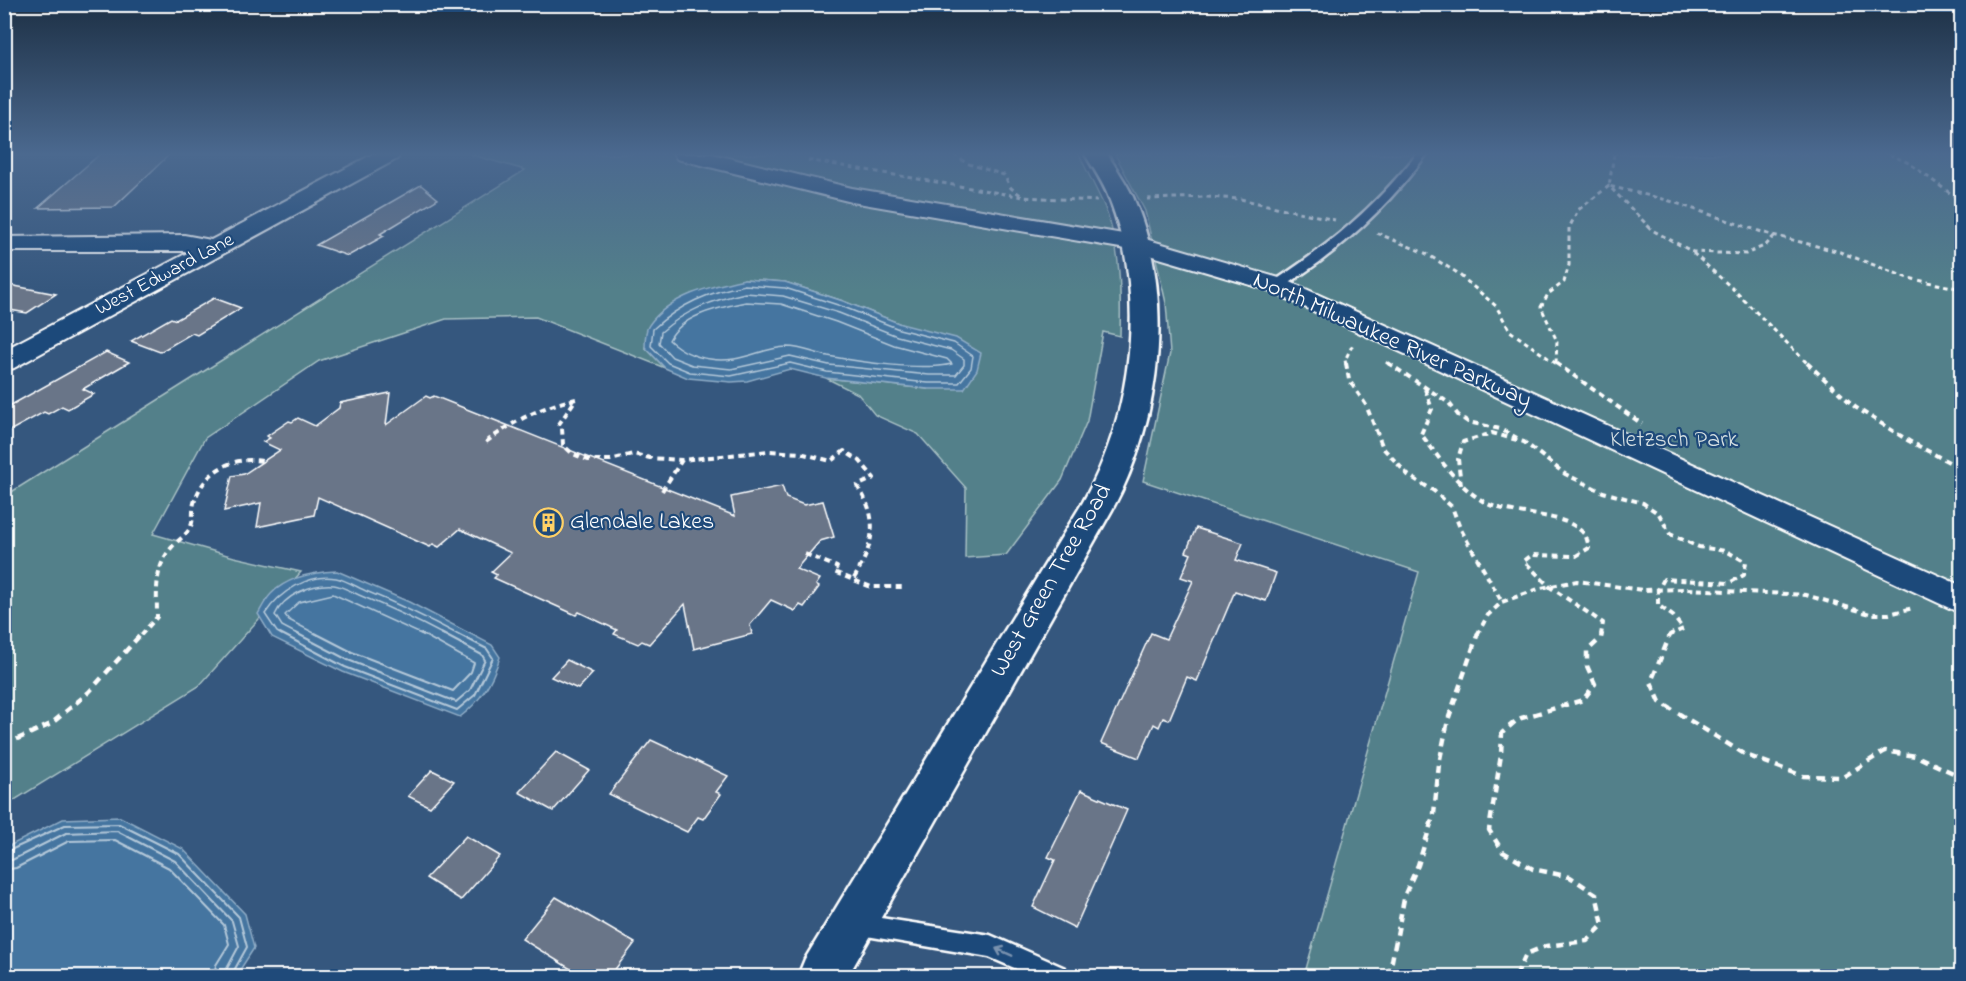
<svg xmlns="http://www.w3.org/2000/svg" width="1966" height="981" font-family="'Indie Flower',sans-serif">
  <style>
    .green { fill: #52808a; stroke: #a8c0c4; stroke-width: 1.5 }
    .water { fill: #4475a0; stroke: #8facc6; stroke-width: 1.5 }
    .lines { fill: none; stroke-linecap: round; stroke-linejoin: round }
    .shore-far1 { stroke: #b4c8d9; stroke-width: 1.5 }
    .shore { stroke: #b4c8d9; stroke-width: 2 }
    .building { fill: #697488; stroke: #fff; stroke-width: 1.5 }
    .service-casing { stroke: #fff; stroke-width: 5 }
    .minor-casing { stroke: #fff; stroke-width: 4 }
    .tertiary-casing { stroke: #fff; stroke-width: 5 }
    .path-far2 { stroke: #fff; stroke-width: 3; stroke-dasharray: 4.5 4; stroke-linecap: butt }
    .path-far1 { stroke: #fff; stroke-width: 4; stroke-dasharray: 6 4.5; stroke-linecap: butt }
    .path { stroke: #fff; stroke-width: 4.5; stroke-dasharray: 8 6; stroke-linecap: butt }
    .service { fill: #1f4a7a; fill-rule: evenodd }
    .minor { fill: #1f4a7a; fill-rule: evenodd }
    .tertiary { fill: #1f4a7a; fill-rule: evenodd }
    .oneway { stroke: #7992af }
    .labels { text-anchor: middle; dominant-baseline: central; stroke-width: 4.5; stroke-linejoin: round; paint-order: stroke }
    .far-street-label { font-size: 20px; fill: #fff; stroke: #1f4a7a }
    .street-label { font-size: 24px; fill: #fff; stroke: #1f4a7a }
    .park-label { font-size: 24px; fill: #d4dfe2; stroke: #1f4a7a }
    .poi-label { font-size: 24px; fill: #fff; stroke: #1f4a7a; text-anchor: start }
  </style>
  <rect width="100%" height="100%" fill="#35577e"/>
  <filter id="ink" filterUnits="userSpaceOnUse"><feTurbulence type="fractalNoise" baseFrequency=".0167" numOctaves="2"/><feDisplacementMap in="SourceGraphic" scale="12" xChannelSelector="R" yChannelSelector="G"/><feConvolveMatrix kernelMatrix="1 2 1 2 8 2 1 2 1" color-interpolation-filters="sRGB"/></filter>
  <g filter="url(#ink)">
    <g class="green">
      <path d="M 469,154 L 1079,154 C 1087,172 1097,190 1105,208 C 1121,248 1121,294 1120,336 L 1103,332 L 1087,421 L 1062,480 L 1006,555 L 965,558 L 966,488 L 918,434 L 875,415 L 858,394 L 826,378 L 928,389 L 901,324 L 843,301 L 785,282 L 744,279 L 645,347 L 665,368 L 536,317 L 446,319 L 319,361 L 205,438 L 153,534 L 234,557 L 301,572 L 199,686 L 5,806 L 5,496 L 525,170 Z"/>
      <path d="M 1115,154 L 1961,154 L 1961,976 L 1304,976 L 1419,572 L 1143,481 L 1170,353 L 1166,303 L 1145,211 Z"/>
    </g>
    <g class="water">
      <path d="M 744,279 L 785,282 L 843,301 L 901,324 L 956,338 L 981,353 L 977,370 L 964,389 L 928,389 L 826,378 L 790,369 L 747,381 L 731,382 L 688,378 L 665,368 L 645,347 C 645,341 645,330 649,325 C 670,295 712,286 744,279 Z"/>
      <path d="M 337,571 L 409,602 L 492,645 L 500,657 C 492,682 481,701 460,717 L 343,672 L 272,637 L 258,614 C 262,607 266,599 271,594 C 287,577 316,572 337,571 Z"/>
      <path d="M 120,817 L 183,849 L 245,914 L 254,948 L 236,976 L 5,976 L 5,848 L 63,819 Z"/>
    </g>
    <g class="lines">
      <g class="shore-far1">
        <path d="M 745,285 L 785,288 L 841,306 L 899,329 L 954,343 L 973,356 L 971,368 L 959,383 L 928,383 L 827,372 L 790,363 L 731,376 L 690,372 L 668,363 L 651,346 L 653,329 C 680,304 709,292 745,285 Z"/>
        <path d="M 745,293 L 783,296 L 839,313 L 897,336 L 951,350 L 964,359 L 964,365 L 956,375 L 929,375 L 829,365 L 790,356 L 731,369 L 692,365 L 672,357 L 659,343 L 661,332 C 686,310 713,300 745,293 Z"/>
        <path d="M 746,302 L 781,304 L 836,322 L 894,345 L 947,359 L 952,364 C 921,371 860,362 828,356 C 814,353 801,347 787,347 C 760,348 740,364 710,359 C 694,357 681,351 669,340 C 683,314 719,308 746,302 Z"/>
        <path d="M 282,635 L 277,632 L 265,614 C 279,592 309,573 336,578 C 346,580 357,587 366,591 C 398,604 429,619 459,635"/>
        <path d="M 299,635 L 282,626 L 275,615 C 284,595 312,583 334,585 C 342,586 352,592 359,595 C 388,607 416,620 444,635"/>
        <path d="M 318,635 L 289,620 L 285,615 L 299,602 L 333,594 L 423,635"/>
      </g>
      <g class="shore">
        <path d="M 280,633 L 345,667 L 457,710 L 475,695 L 493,658 L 487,649 L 456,633"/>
        <path d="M 296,633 L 348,660 L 456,702 L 470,690 L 485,660 L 482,655 L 441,633"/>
        <path d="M 315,633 L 352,652 L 453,691 L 471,672 L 474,663 L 420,633"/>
        <path d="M 4,853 L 65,825 L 119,824 L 179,854 L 239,917 L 247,947 L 231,976"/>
        <path d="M 4,861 L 12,860 L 66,833 L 117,831 L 175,861 L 232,921 L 239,946 L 223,976"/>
        <path d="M 4,870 L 16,868 L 69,841 L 115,840 L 169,868 L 224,925 L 229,944 L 216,965 L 214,976"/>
      </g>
    </g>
    <g class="building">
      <path d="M 100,154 L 170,154 L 114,207 L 38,208 Z"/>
      <path d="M 421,185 L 438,199 L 380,234 L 384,236 L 348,256 L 316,245 Z"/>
      <path d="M 4,284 L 56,294 L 27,313 L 4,309 Z"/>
      <path d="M 214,298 L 241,308 L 197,335 L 192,333 L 160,352 L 131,341 L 171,318 L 176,320 Z"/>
      <path d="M 106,352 L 129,362 L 83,389 L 94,394 L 68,409 L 62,406 L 48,414 L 44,412 L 4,434 L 4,409 Z"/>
      <path d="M 390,393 L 386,425 L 426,396 L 430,398 L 434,396 L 735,516 L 731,497 L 782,486 L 786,498 L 804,505 L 823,501 L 834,537 L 820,541 L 796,569 L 820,579 L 816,585 L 819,587 L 804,607 L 800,605 L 795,611 L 771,600 L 750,625 L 752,634 L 694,649 L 685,604 L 649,644 L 642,641 L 638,644 L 614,634 L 617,630 L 579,612 L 576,615 L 494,578 L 497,575 L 491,572 L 511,553 L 460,529 L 439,547 L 433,544 L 430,547 L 318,497 L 314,515 L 257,527 L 261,503 L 224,511 L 232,476 L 244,474 L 280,450 L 263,442 L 270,438 L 267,436 L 289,421 L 292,422 L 298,418 L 315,426 L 339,408 L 340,403 Z"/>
      <path d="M 1196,528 L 1243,543 L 1236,560 L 1276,573 L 1266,601 L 1235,591 L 1197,681 L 1187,677 L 1169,720 L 1163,718 L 1159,727 L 1154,724 L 1139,758 L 1101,743 L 1151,633 L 1166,639 L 1193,581 L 1181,577 L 1191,554 L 1186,552 Z"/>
      <path d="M 567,660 L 593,673 L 578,689 L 551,677 Z"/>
      <path d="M 651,740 L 728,776 L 716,792 L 721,794 L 703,819 L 698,817 L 687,832 L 609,794 Z"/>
      <path d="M 556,752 L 589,770 L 553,811 L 519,792 Z"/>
      <path d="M 432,770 L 454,781 L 430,807 L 408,796 Z"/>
      <path d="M 1081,790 L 1127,810 L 1075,928 L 1033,907 L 1055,860 L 1048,857 Z"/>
      <path d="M 466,836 L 500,856 L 461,900 L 426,878 Z"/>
      <path d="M 556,897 L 635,943 L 610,976 L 582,976 L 522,939 Z"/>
    </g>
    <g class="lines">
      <defs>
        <g id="service">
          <path d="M 1417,154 L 1427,154 C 1392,201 1350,242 1301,275 C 1293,280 1283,290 1273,288 L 1273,282 C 1333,242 1371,211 1417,154 Z"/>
          <path d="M 855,914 L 990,935 L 1065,968 L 1068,976 L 1033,976 L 989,957 L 855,934 L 848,931 L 844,924 L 848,917 Z"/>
        </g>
        <g id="minor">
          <path d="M 373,154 L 400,154 L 397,159 L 14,368 L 4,371 L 4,350 L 191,251 L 4,251 L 4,237 L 184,235 L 211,240 Z"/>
          <path d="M 674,154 L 712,154 L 852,188 L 1135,236 L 1286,280 L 1962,586 L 1962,614 L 1268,290 L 1132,250 L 852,202 L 677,159 Z"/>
        </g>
        <path id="tertiary" d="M 1085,154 L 1107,154 C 1116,168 1126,182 1133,197 C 1176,294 1162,418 1112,510 L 848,976 L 798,976 L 805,959 L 1083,502 C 1133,413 1147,294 1109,198 C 1103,182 1093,168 1085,154 Z"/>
      </defs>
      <use href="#service" class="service-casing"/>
      <use href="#minor" class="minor-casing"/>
      <use href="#tertiary" class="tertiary-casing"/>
      <g class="path-far2">
        <path d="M 954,154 L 966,163 L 1004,175 L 1011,188 L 1022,196"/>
        <path d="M 1614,154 L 1609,186 L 1667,200 L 1765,233 L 1840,252 L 1908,278 L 1962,289"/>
        <path d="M 1889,154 L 1909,163 L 1962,202"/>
        <path d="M 808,160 L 1023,197 L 1097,201"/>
        <path d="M 1147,199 L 1205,197 L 1240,199 L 1335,220"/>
        <path d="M 1377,233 L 1425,253 L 1456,272 L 1496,306 L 1510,331 L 1558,365"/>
        <path d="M 1693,253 L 1733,289 L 1809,365"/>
        <path d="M 1386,362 L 1390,365"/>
        <path d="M 1556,363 L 1557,341 L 1541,307 L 1548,294 L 1564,282 L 1569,265 L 1569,228 L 1578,210 L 1609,186 L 1652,230 L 1693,252 L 1746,254 L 1766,245 L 1775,235"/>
        <path d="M 1346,365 L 1345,360 L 1353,344"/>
      </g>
      <g class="path-far1">
        <path d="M 1346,363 L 1349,380 L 1366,405 L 1383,448 L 1408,475 L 1434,491 L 1452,507 L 1460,528 L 1502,602"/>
        <path d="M 1388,363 L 1449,403 L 1458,415 L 1468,422 L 1500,429 L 1517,438"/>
        <path d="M 1556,363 L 1642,424"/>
        <path d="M 1807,363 L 1855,407 L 1909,441 L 1962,469"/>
        <path d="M 1425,389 L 1432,409 L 1421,434 C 1441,460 1458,488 1488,504 C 1516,517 1566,511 1585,535 C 1587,538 1588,544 1589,548 L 1576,556 L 1532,555 L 1524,561 L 1550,587 L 1603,623 L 1601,635"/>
        <path d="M 486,442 C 514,421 542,406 576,399 L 559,424 L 562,428 L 563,445 L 573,454 L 588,460 L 611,460 L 633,454 L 650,458 L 682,460"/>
        <path d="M 1461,485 L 1458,459 L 1463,442 L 1492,433 L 1524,442 L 1565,474 L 1603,492 L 1643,503 L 1659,514 L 1670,534 L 1699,547 L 1726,551 L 1746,562 L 1744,575 L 1729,583 L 1664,579 L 1658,590 L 1658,605 L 1673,616 L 1683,629 L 1670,635"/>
        <path d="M 662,491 L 682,460 L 769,451 L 800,453 L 831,461 L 844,451 L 860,461 L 874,478 L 857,486 C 881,519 873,547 853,580"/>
        <path d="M 805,554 L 837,567 L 834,572 L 871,587 L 904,587"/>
        <path d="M 141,635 L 157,617 C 157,591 154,567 172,547 C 178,540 187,535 191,526 C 194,519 192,511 194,503 C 203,471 234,454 266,462"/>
        <path d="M 1477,635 L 1488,615 L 1502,602 L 1541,588 L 1577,581 L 1642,590 L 1687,589 L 1806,595 L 1870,614 L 1889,614 L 1913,608"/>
      </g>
      <g class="path">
        <path d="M 1674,633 L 1670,635 L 1651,682 L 1660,702 L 1746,755 L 1803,776 L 1843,777 L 1885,751 L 1916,756 L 1962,777"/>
        <path d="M 4,745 L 51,724 L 89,692 L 142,633"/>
        <path d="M 1389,976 L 1405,894 L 1418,865 L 1434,814 L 1439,764 L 1448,720 L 1478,633"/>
        <path d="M 1516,976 L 1526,954 L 1546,946 L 1587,941 L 1603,925 L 1596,894 L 1570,877 L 1533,869 L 1503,852 L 1489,830 L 1501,755 L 1502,733 L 1518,719 L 1583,700 L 1595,684 L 1587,666 L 1587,651 L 1601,638 L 1602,633"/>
      </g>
      <use href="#service" class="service"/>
      <use href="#minor" class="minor"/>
      <use href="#tertiary" class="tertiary"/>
    </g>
    <defs><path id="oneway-shaft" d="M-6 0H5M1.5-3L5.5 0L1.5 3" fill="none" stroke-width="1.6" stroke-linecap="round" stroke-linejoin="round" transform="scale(1.5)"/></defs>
    <use class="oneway" href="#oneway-shaft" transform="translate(1004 952) rotate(-156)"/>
  </g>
  <linearGradient id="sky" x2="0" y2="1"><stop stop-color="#1d3045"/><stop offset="0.53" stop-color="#4b698f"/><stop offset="1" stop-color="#4b698f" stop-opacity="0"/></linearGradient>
  <rect width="1966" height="291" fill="url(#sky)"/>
  <defs>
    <symbol id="building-ring" viewBox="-11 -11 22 22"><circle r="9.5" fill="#1f4a7a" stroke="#ffd166" stroke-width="1.5"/><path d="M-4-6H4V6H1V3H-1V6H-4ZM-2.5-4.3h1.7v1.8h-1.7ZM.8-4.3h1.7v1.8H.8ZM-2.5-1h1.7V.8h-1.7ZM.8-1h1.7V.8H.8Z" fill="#ffd166"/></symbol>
  </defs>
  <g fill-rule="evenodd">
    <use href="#building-ring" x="532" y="506" width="33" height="33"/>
  </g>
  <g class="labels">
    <g class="far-street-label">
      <text transform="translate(165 275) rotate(-28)">West Edward Lane</text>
    </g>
    <g class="street-label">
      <text transform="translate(1392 341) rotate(24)">North Milwaukee River Parkway</text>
      <text transform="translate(1052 581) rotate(-60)">West Green Tree Road</text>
    </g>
    <g class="park-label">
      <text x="1674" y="440">Kletzsch Park</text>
    </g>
    <g class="poi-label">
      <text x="570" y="522">Glendale Lakes</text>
    </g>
  </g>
  <rect width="1966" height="981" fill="none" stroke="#1f4a7a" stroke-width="24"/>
  <rect x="12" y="12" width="1942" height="957" fill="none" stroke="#fff" stroke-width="2" filter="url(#ink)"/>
</svg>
